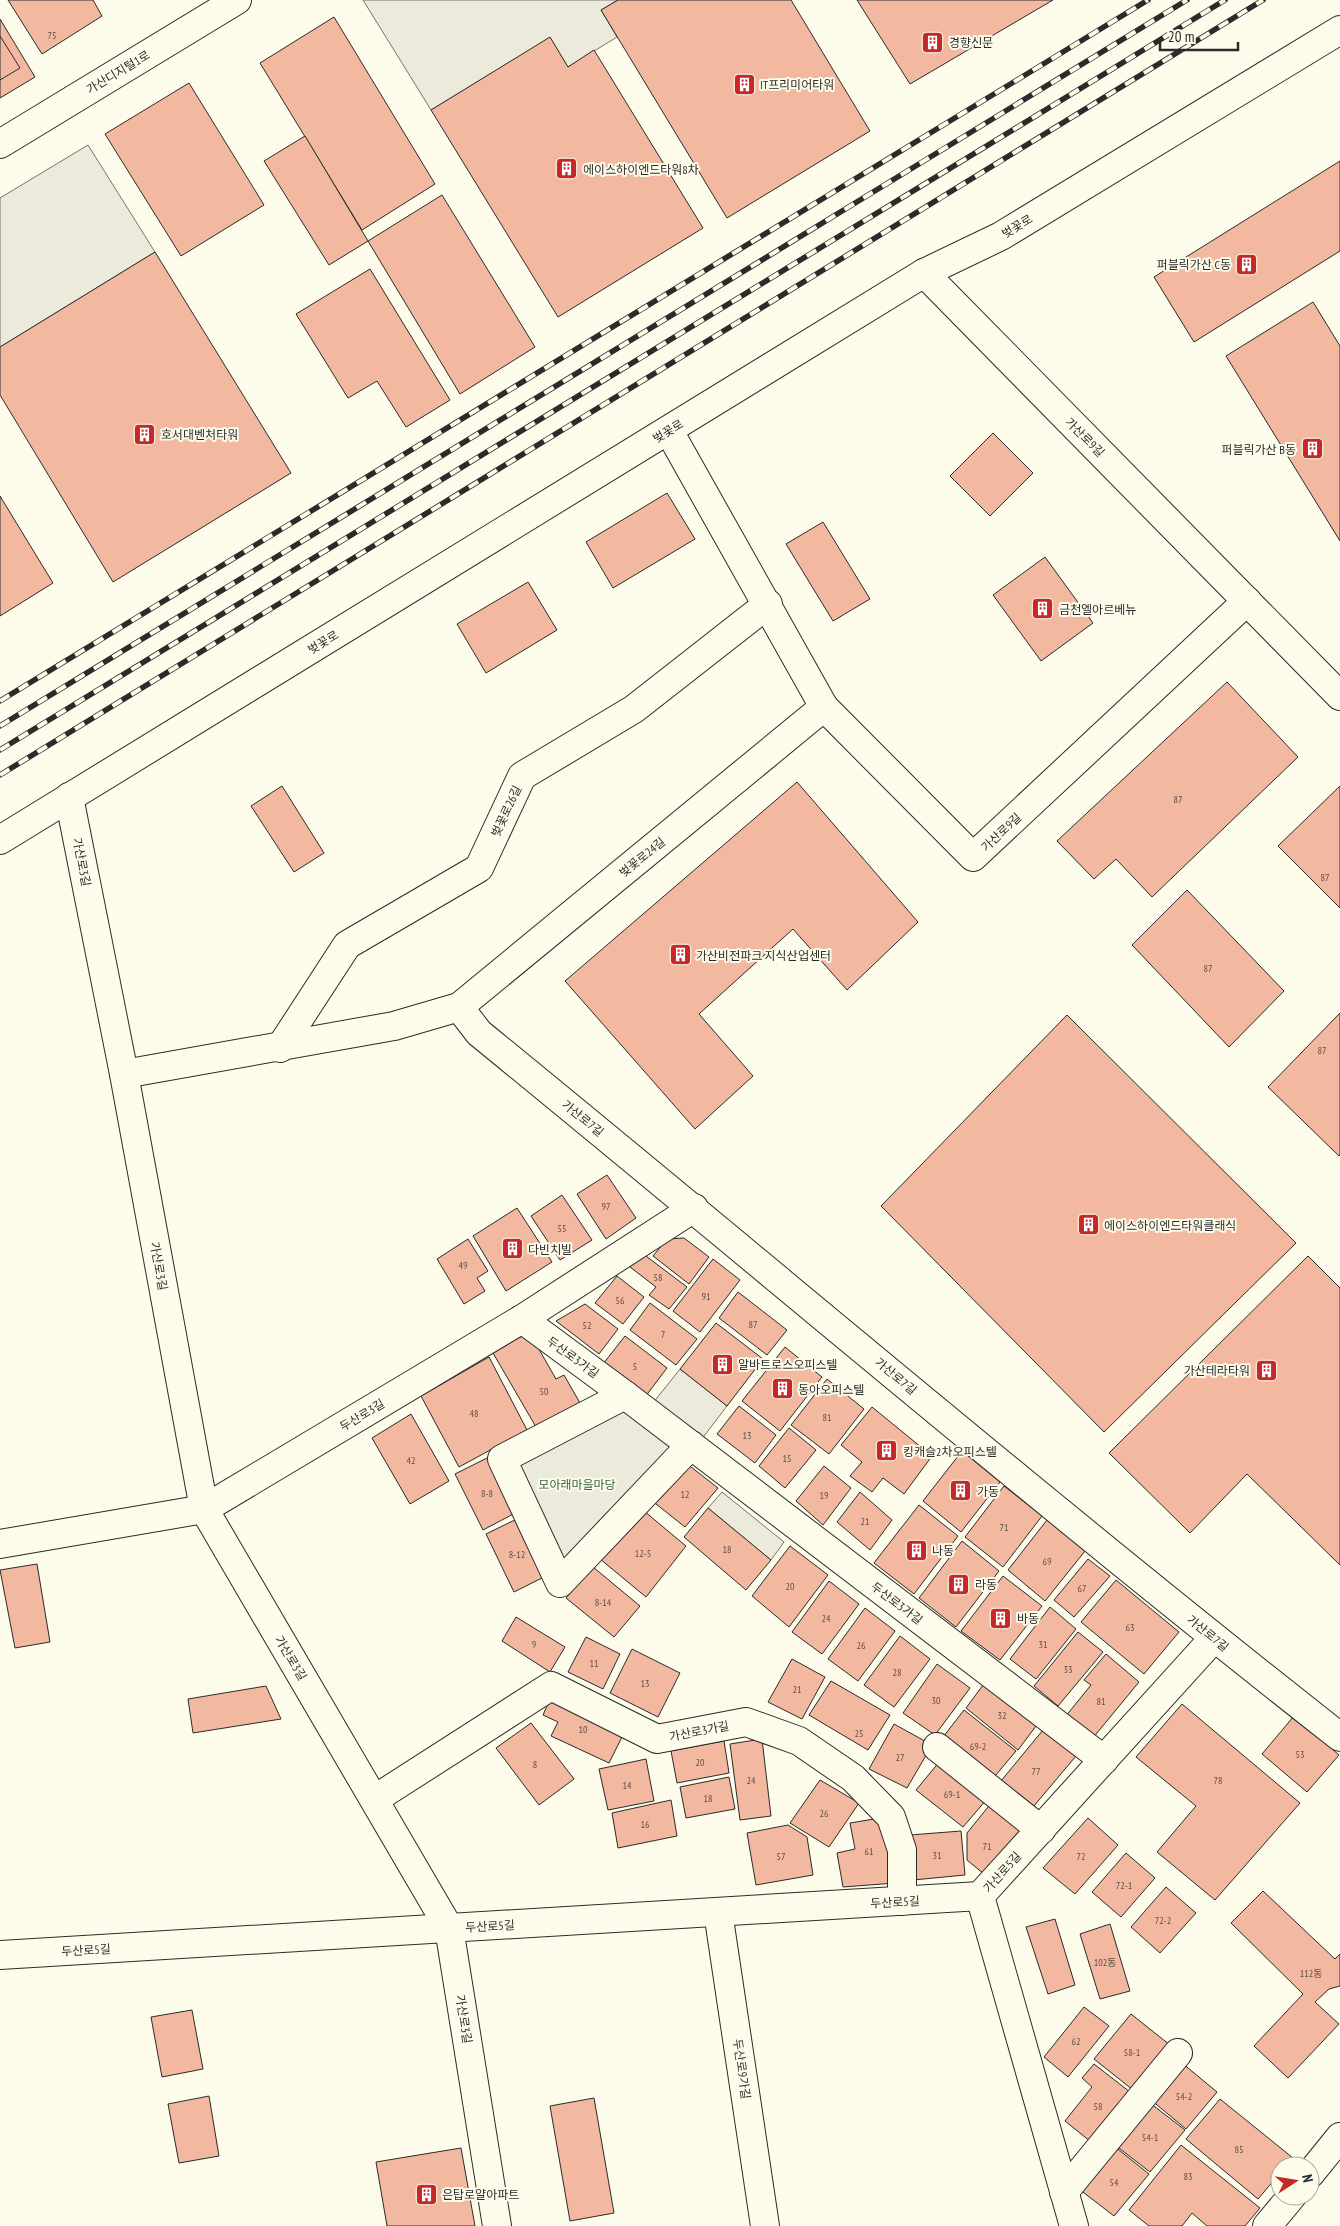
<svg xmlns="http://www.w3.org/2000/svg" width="1340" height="2226" font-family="'PT Sans Narrow','Noto Sans KR',sans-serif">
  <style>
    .green { fill: #ecebdb; stroke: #74746e }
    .parking { fill: #eceadb; stroke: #74746e }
    .building { fill: #f2b8a0; stroke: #2b2b2b }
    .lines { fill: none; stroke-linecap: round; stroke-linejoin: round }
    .minor-casing { stroke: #2b2b2b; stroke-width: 30 }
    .minor { stroke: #fdfbea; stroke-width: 28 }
    .rail-casing { stroke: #2b2b2b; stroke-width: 5.5 }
    .rail { stroke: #fdfbea; stroke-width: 4; stroke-dasharray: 11; stroke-linecap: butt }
    .labels { text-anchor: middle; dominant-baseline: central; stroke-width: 4; stroke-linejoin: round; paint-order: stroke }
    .number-label { font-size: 10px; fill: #5d4e48 }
    .poi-label { font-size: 12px; fill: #2b2b2b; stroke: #fdfbea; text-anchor: start }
    .street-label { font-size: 12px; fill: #2b2b2b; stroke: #fdfbea }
    .park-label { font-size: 12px; fill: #34623c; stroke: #fdfbea }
  </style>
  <rect width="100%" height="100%" fill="#fdfbea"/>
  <g class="green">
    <path d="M 363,0 L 618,0 L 601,10 L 617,37 L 568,67 L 550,38 L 431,110 Z"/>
    <path d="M 88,145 L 155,252 L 0,347 L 0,198 Z"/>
    <path d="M 625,1395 L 691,1445 L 560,1583 L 502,1459 Z"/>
  </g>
  <g class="parking">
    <path d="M 680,1369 L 727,1406 L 701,1440 L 653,1403 Z"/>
    <path d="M 722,1492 L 784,1542 L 771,1560 L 708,1508 Z"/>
  </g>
  <g class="building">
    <path d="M 8,0 L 93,0 L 102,16 L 42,54 Z"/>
    <path d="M 618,0 L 791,0 L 870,131 L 727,218 L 601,10 Z"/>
    <path d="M 857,0 L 1053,0 L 910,84 Z"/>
    <path d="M 334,17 L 435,184 L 362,230 L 260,63 Z"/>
    <path d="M 0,19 L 35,77 L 0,98 Z"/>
    <path d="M 0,36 L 20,68 L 0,80 Z"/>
    <path d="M 550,37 L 568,67 L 594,50 L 703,228 L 558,317 L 431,110 Z"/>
    <path d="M 189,83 L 264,205 L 181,256 L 105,134 Z"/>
    <path d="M 305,136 L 368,241 L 329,265 L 264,161 Z"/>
    <path d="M 1340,161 L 1340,251 L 1194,342 L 1154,277 Z"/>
    <path d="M 442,195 L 535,347 L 460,394 L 368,241 Z"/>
    <path d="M 155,252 L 291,473 L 113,582 L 0,395 L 0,347 Z"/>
    <path d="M 370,269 L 450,400 L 406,427 L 377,381 L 348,398 L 296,314 Z"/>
    <path d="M 1313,302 L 1340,346 L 1340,541 L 1226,356 Z"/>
    <path d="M 993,433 L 1033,473 L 990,516 L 950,476 Z"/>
    <path d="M 667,493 L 695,539 L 613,588 L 586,542 Z"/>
    <path d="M 0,496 L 53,583 L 0,616 Z"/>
    <path d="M 823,522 L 870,599 L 833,621 L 786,544 Z"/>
    <path d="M 1045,557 L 1093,623 L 1041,661 L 993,595 Z"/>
    <path d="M 528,582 L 557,630 L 486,673 L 457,624 Z"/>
    <path d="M 1227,682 L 1298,757 L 1152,897 L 1116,859 L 1094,879 L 1057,841 Z"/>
    <path d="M 797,782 L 918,922 L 847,990 L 793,929 L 699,1014 L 753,1076 L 695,1129 L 565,981 Z"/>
    <path d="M 282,786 L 324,853 L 294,872 L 251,806 Z"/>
    <path d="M 1340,786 L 1340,908 L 1278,846 Z"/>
    <path d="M 1187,890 L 1284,991 L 1229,1047 L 1132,945 Z"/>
    <path d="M 1340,1013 L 1340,1155 L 1339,1156 L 1268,1087 Z"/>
    <path d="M 1067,1015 L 1296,1243 L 1104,1432 L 881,1206 Z"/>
    <path d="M 607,1175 L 636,1218 L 606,1239 L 577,1194 Z"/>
    <path d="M 562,1195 L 592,1240 L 560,1260 L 531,1216 Z"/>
    <path d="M 517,1208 L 552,1262 L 506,1291 L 473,1236 Z"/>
    <path d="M 684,1238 L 709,1257 L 689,1284 L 653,1256 L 667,1239 Z"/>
    <path d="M 468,1239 L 488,1271 L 477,1278 L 485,1291 L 464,1304 L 437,1259 Z"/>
    <path d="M 642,1253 L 687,1287 L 669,1309 L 649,1295 L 656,1287 L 630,1267 Z"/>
    <path d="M 1308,1256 L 1340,1288 L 1340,1565 L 1247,1474 L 1190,1533 L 1109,1453 Z"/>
    <path d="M 713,1259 L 740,1280 L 700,1332 L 673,1311 Z"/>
    <path d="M 617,1276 L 644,1297 L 623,1324 L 595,1303 Z"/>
    <path d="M 738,1292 L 787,1330 L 767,1355 L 719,1318 Z"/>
    <path d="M 650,1303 L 697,1339 L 676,1365 L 630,1330 Z"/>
    <path d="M 585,1304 L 618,1329 L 599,1354 L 556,1321 Z"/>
    <path d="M 716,1323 L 763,1359 L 727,1406 L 680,1369 Z"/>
    <path d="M 529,1332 L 556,1379 L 564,1375 L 580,1403 L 536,1427 L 493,1353 Z"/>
    <path d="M 625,1336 L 667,1368 L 645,1397 L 603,1364 Z"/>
    <path d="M 785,1347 L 822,1377 L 780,1431 L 742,1401 Z"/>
    <path d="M 489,1357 L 527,1430 L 459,1467 L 421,1396 Z"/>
    <path d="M 827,1379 L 864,1409 L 829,1454 L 791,1425 Z"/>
    <path d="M 739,1406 L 776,1435 L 755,1463 L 717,1434 Z"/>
    <path d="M 872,1407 L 932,1456 L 904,1494 L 883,1478 L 872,1492 L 850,1476 L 862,1462 L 841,1445 Z"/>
    <path d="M 411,1414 L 449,1481 L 410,1504 L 372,1438 Z"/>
    <path d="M 789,1428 L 816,1450 L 785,1488 L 759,1466 Z"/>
    <path d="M 962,1451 L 1000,1482 L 961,1532 L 923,1501 Z"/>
    <path d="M 493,1455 L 519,1511 L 483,1530 L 455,1474 Z"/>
    <path d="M 686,1463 L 718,1488 L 685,1527 L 651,1500 Z"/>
    <path d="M 824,1466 L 851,1488 L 823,1525 L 796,1501 Z"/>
    <path d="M 1004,1486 L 1042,1516 L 1003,1567 L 965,1537 Z"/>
    <path d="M 860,1492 L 892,1520 L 870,1550 L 837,1522 Z"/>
    <path d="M 919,1505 L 958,1536 L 914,1594 L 874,1563 Z"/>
    <path d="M 708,1508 L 771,1560 L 746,1590 L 684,1537 Z"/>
    <path d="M 644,1511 L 686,1546 L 646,1597 L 600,1559 Z"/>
    <path d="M 521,1517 L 548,1575 L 514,1592 L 486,1534 Z"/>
    <path d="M 1047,1520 L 1085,1551 L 1045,1601 L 1008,1570 Z"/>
    <path d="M 962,1541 L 999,1571 L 956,1627 L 919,1598 Z"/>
    <path d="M 790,1546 L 828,1575 L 789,1627 L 752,1596 Z"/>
    <path d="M 1088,1559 L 1110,1576 L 1074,1617 L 1054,1600 Z"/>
    <path d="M 37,1564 L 50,1642 L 15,1648 L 0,1570 Z"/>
    <path d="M 593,1567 L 640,1606 L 614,1637 L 566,1598 Z"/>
    <path d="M 1003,1576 L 1042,1606 L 1000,1660 L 961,1631 Z"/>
    <path d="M 1116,1580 L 1179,1632 L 1144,1674 L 1081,1622 Z"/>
    <path d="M 829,1581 L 859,1604 L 822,1654 L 792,1632 Z"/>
    <path d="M 1050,1607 L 1076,1629 L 1036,1679 L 1010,1659 Z"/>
    <path d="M 865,1608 L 895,1631 L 858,1681 L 828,1659 Z"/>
    <path d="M 516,1617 L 565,1647 L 550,1672 L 502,1641 Z"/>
    <path d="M 1078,1632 L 1103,1652 L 1058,1706 L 1034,1686 Z"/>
    <path d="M 900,1636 L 930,1659 L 894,1707 L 864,1685 Z"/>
    <path d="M 586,1637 L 620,1654 L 603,1689 L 568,1672 Z"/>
    <path d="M 632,1649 L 680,1673 L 658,1717 L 610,1693 Z"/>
    <path d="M 1106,1654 L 1139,1682 L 1092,1739 L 1065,1717 L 1091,1685 L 1084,1680 Z"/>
    <path d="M 792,1659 L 825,1677 L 802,1719 L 768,1702 Z"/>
    <path d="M 937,1664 L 970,1688 L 935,1735 L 903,1713 Z"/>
    <path d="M 831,1681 L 890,1715 L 868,1750 L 809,1715 Z"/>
    <path d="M 986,1681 L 1039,1722 L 1018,1750 L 966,1708 Z"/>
    <path d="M 266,1686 L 281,1719 L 193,1733 L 188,1699 Z"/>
    <path d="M 550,1699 L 623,1735 L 609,1763 L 551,1736 L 558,1722 L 543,1715 Z"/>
    <path d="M 1182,1704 L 1300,1803 L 1215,1900 L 1157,1852 L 1196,1806 L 1136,1757 Z"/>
    <path d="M 964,1710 L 1016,1751 L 990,1782 L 940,1741 Z"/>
    <path d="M 1294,1716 L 1339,1755 L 1307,1792 L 1262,1754 Z"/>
    <path d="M 531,1723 L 574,1779 L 539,1805 L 496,1748 Z"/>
    <path d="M 894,1724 L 932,1745 L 907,1788 L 869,1769 Z"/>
    <path d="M 1043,1730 L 1076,1756 L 1028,1813 L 996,1787 Z"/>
    <path d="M 762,1739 L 771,1816 L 740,1820 L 730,1744 Z"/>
    <path d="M 724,1741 L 729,1773 L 677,1783 L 671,1751 Z"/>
    <path d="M 646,1759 L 654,1801 L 608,1810 L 599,1769 Z"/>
    <path d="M 940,1761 L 987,1799 L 963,1827 L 916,1790 Z"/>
    <path d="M 729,1777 L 735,1809 L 686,1818 L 680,1787 Z"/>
    <path d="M 820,1780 L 859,1803 L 829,1847 L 790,1823 Z"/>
    <path d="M 671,1800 L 677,1836 L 618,1848 L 612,1813 Z"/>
    <path d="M 992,1802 L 1024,1828 L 984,1874 L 967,1860 L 967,1833 Z"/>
    <path d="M 880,1818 L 892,1848 L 895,1883 L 843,1887 L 837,1853 L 855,1849 L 850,1823 Z"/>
    <path d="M 1088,1818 L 1118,1845 L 1075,1894 L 1043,1868 Z"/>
    <path d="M 788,1825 L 807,1837 L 813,1875 L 756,1885 L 747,1833 Z"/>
    <path d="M 961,1831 L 965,1875 L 913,1880 L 910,1835 Z"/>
    <path d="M 1126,1853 L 1155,1878 L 1121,1917 L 1092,1892 Z"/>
    <path d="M 1166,1887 L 1196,1913 L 1160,1953 L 1131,1927 Z"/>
    <path d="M 1263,1891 L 1335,1959 L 1340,1954 L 1340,1986 L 1329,1989 L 1315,2002 L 1339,2024 L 1288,2078 L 1254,2046 L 1303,1994 L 1231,1923 Z"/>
    <path d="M 1055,1919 L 1075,1985 L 1048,1994 L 1026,1927 Z"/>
    <path d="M 1110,1924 L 1130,1991 L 1100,1999 L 1080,1934 Z"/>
    <path d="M 1084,2007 L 1109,2026 L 1068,2077 L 1044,2057 Z"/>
    <path d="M 192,2010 L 203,2069 L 162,2077 L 151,2017 Z"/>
    <path d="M 1131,2014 L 1170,2045 L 1133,2090 L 1094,2059 Z"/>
    <path d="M 1182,2063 L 1217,2092 L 1186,2129 L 1151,2100 Z"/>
    <path d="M 1094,2064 L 1130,2092 L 1091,2142 L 1065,2121 L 1092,2087 L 1082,2078 Z"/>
    <path d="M 209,2096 L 219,2156 L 179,2163 L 168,2104 Z"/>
    <path d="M 594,2098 L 614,2213 L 570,2221 L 550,2106 Z"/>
    <path d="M 1220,2099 L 1293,2158 L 1286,2166 L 1280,2166 L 1280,2173 L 1258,2199 L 1186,2139 Z"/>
    <path d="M 1150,2103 L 1185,2130 L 1150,2172 L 1115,2145 Z"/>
    <path d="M 1181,2145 L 1260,2208 L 1245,2226 L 1207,2226 L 1192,2213 L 1182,2226 L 1149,2226 L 1129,2210 Z"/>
    <path d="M 1114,2146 L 1149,2174 L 1114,2216 L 1079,2189 Z"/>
    <path d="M 461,2148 L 475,2226 L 387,2226 L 376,2162 Z"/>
  </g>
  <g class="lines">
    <defs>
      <g id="minor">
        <path d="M 0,144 L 237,0"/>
        <path d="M 924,273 L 1340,696"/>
        <path d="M 669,431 L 824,707 L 973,857 L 1247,601"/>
        <path d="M 69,797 L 124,1074 L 204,1509 L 449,1928 L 497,2226"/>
        <path d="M 0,840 L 924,273 L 1001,236 L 1340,30"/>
        <path d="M 459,1007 L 479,1033 C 766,1267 1048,1508 1340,1737"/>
        <path d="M 280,1048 L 347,945 L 479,868 L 522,776 L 634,709 L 768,604"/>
        <path d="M 124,1074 L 394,1026 L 459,1007 L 824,707"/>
        <path d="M 522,1319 L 625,1395 L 1104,1760"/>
        <path d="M 625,1395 L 502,1459 L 560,1583 L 691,1445"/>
        <path d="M 0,1544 L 204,1509 L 522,1319 L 694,1208"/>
        <path d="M 937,1747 L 1041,1830"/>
        <path d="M 375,1799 L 551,1686 L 657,1739 L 746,1722 L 799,1741 L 853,1778 L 891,1817 L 902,1850 L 902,1901"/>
        <path d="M 718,1912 L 765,2226"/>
        <path d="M 0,1955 L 980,1896"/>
        <path d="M 1310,2174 L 1340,2137"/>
        <path d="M 1064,2192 L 1178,2053"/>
        <path d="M 1074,2226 L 980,1896 L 1214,1638"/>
        <path d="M 1267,2226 L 1292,2196"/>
      </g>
    </defs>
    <use href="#minor" class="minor-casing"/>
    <use href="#minor" class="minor"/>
    <defs>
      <g id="rail">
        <path d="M 0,701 L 1148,0"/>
        <path d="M 0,726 L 1187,0"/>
        <path d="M 0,750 L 1225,0"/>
        <path d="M 0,775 L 1263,0"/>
      </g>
    </defs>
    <use href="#rail" class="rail-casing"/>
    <use href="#rail" class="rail"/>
  </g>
  <defs>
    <symbol id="building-square" viewBox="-11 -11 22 22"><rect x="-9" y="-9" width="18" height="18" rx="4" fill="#c62828" stroke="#fdfbea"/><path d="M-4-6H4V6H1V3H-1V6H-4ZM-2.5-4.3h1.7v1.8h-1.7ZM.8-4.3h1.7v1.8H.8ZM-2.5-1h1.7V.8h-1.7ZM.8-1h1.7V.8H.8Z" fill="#fff"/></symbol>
  </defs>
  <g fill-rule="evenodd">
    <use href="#building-square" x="920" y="30" width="25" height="25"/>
    <use href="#building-square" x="732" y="72" width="25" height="25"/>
    <use href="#building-square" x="554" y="156" width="25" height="25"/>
    <use href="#building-square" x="1234" y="252" width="25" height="25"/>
    <use href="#building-square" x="132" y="422" width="25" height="25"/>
    <use href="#building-square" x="1300" y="436" width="25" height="25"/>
    <use href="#building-square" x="1030" y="596" width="25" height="25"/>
    <use href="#building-square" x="668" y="942" width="25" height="25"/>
    <use href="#building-square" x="1076" y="1212" width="25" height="25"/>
    <use href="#building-square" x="500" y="1236" width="25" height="25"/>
    <use href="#building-square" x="710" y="1352" width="25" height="25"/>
    <use href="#building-square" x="1254" y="1358" width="25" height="25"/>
    <use href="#building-square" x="770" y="1376" width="25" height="25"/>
    <use href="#building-square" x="874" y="1438" width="25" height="25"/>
    <use href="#building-square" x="948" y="1478" width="25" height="25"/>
    <use href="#building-square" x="904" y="1538" width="25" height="25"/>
    <use href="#building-square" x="946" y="1572" width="25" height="25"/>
    <use href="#building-square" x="988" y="1606" width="25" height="25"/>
    <use href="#building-square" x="414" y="2182" width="25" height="25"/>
  </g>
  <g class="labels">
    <g class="number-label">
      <text x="52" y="35">75</text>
      <text x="1178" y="799">87</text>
      <text x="1325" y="877">87</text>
      <text x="1208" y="968">87</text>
      <text x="1322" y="1050">87</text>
      <text x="606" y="1206">97</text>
      <text x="562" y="1228">55</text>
      <text x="463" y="1265">49</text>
      <text x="658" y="1277">58</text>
      <text x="706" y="1296">91</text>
      <text x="620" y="1300">56</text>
      <text x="753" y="1324">87</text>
      <text x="587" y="1325">52</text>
      <text x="663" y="1334">7</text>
      <text x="635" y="1366">5</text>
      <text x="544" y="1391">50</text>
      <text x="474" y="1413">48</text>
      <text x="827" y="1417">81</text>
      <text x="747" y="1435">13</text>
      <text x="787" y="1458">15</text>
      <text x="411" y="1460">42</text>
      <text x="487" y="1493">8-8</text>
      <text x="685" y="1494">12</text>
      <text x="824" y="1495">19</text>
      <text x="865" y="1521">21</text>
      <text x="1004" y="1527">71</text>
      <text x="727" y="1549">18</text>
      <text x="643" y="1553">12-5</text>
      <text x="517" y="1554">8-12</text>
      <text x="1047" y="1561">69</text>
      <text x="790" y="1586">20</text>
      <text x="1082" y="1588">67</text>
      <text x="603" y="1602">8-14</text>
      <text x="826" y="1618">24</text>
      <text x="1130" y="1627">63</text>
      <text x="534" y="1644">9</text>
      <text x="1043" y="1644">31</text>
      <text x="861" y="1645">26</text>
      <text x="594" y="1663">11</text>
      <text x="1068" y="1669">33</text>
      <text x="897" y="1672">28</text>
      <text x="645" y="1683">13</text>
      <text x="797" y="1689">21</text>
      <text x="936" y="1700">30</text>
      <text x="1101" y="1701">81</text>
      <text x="1002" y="1715">32</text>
      <text x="583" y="1729">10</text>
      <text x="859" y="1733">25</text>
      <text x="978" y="1746">69-2</text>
      <text x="1300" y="1754">53</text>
      <text x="900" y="1757">27</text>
      <text x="700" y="1762">20</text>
      <text x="535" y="1764">8</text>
      <text x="1036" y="1771">77</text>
      <text x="751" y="1780">24</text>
      <text x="1218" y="1780">78</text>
      <text x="627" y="1785">14</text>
      <text x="952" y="1794">69-1</text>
      <text x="708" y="1798">18</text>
      <text x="824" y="1813">26</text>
      <text x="645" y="1824">16</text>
      <text x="987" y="1846">71</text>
      <text x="869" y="1851">61</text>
      <text x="937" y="1855">31</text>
      <text x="781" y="1856">57</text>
      <text x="1081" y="1856">72</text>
      <text x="1124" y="1885">72-1</text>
      <text x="1163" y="1920">72-2</text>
      <text x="1105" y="1962">102동</text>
      <text x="1311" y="1973">112동</text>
      <text x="1076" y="2041">62</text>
      <text x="1132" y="2052">58-1</text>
      <text x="1184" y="2096">54-2</text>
      <text x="1098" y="2106">58</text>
      <text x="1150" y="2137">54-1</text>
      <text x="1239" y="2149">85</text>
      <text x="1188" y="2176">83</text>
      <text x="1114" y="2182">54</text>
    </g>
    <g class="poi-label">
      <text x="949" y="42">경향신문</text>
      <text x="760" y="84">IT프리미어타워</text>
      <text x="583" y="169">에이스하이엔드타워8차</text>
      <text x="1231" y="264" text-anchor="end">퍼블릭가산 C동</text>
      <text x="161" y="434">호서대벤처타워</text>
      <text x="1296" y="449" text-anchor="end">퍼블릭가산 B동</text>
      <text x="1059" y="609">금천엘아르베뉴</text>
      <text x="696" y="955">가산비전파크 지식산업센터</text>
      <text x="1104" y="1225">에이스하이엔드타워클래식</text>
      <text x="528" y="1249">다빈치빌</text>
      <text x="738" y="1364">알바트로스오피스텔</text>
      <text x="1250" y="1370" text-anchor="end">가산테라타워</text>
      <text x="798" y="1389">동아오피스텔</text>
      <text x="903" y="1451">킹캐슬2차오피스텔</text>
      <text x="977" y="1491">가동</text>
      <text x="932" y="1550">나동</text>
      <text x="975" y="1584">라동</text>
      <text x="1017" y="1618">바동</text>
      <text x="442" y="2194">은탑로얄아파트</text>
    </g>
    <g class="street-label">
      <text transform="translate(118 72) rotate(-31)">가산디지털1로</text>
      <text transform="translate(1017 226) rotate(-31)">벚꽃로</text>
      <text transform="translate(668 431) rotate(-32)">벚꽃로</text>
      <text transform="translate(1085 437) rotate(45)">가산로9길</text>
      <text transform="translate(323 642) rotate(-31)">벚꽃로</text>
      <text transform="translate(506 811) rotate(-65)">벚꽃로26길</text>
      <text transform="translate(1001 832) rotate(-43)">가산로9길</text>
      <text transform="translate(642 857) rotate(-39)">벚꽃로24길</text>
      <text transform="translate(82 862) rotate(79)">가산로3길</text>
      <text transform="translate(583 1118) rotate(39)">가산로7길</text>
      <text transform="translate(159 1266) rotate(80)">가산로3길</text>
      <text transform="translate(573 1357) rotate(36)">두산로3가길</text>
      <text transform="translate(896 1376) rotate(40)">가산로7길</text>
      <text transform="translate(362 1415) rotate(-31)">두산로3길</text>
      <text transform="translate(897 1603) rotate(37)">두산로3가길</text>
      <text transform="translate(1208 1633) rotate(39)">가산로7길</text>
      <text transform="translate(291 1658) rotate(59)">가산로3길</text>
      <text transform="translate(699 1731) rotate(-11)">가산로3가길</text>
      <text transform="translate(1002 1872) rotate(-48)">가산로5길</text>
      <text transform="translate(895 1902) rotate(-3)">두산로5길</text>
      <text transform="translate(490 1926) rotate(-3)">두산로5길</text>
      <text transform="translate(86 1950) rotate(-3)">두산로5길</text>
      <text transform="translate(464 2019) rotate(81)">가산로3길</text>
      <text transform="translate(742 2069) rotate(82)">두산로9가길</text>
    </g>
    <g class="park-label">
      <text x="577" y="1484">모아래마을마당</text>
    </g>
  </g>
  <g transform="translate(1295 2181) rotate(78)"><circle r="24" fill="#fdfbea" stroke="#a9a89e"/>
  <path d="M0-4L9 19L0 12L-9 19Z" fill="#c62828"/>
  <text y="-8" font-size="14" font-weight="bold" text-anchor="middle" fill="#2b2b2b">N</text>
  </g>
  <path d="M1160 42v8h78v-8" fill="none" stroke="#2b2b2b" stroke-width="2.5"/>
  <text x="1168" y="42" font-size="15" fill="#2b2b2b" stroke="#fdfbea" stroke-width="4" paint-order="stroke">20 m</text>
</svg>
